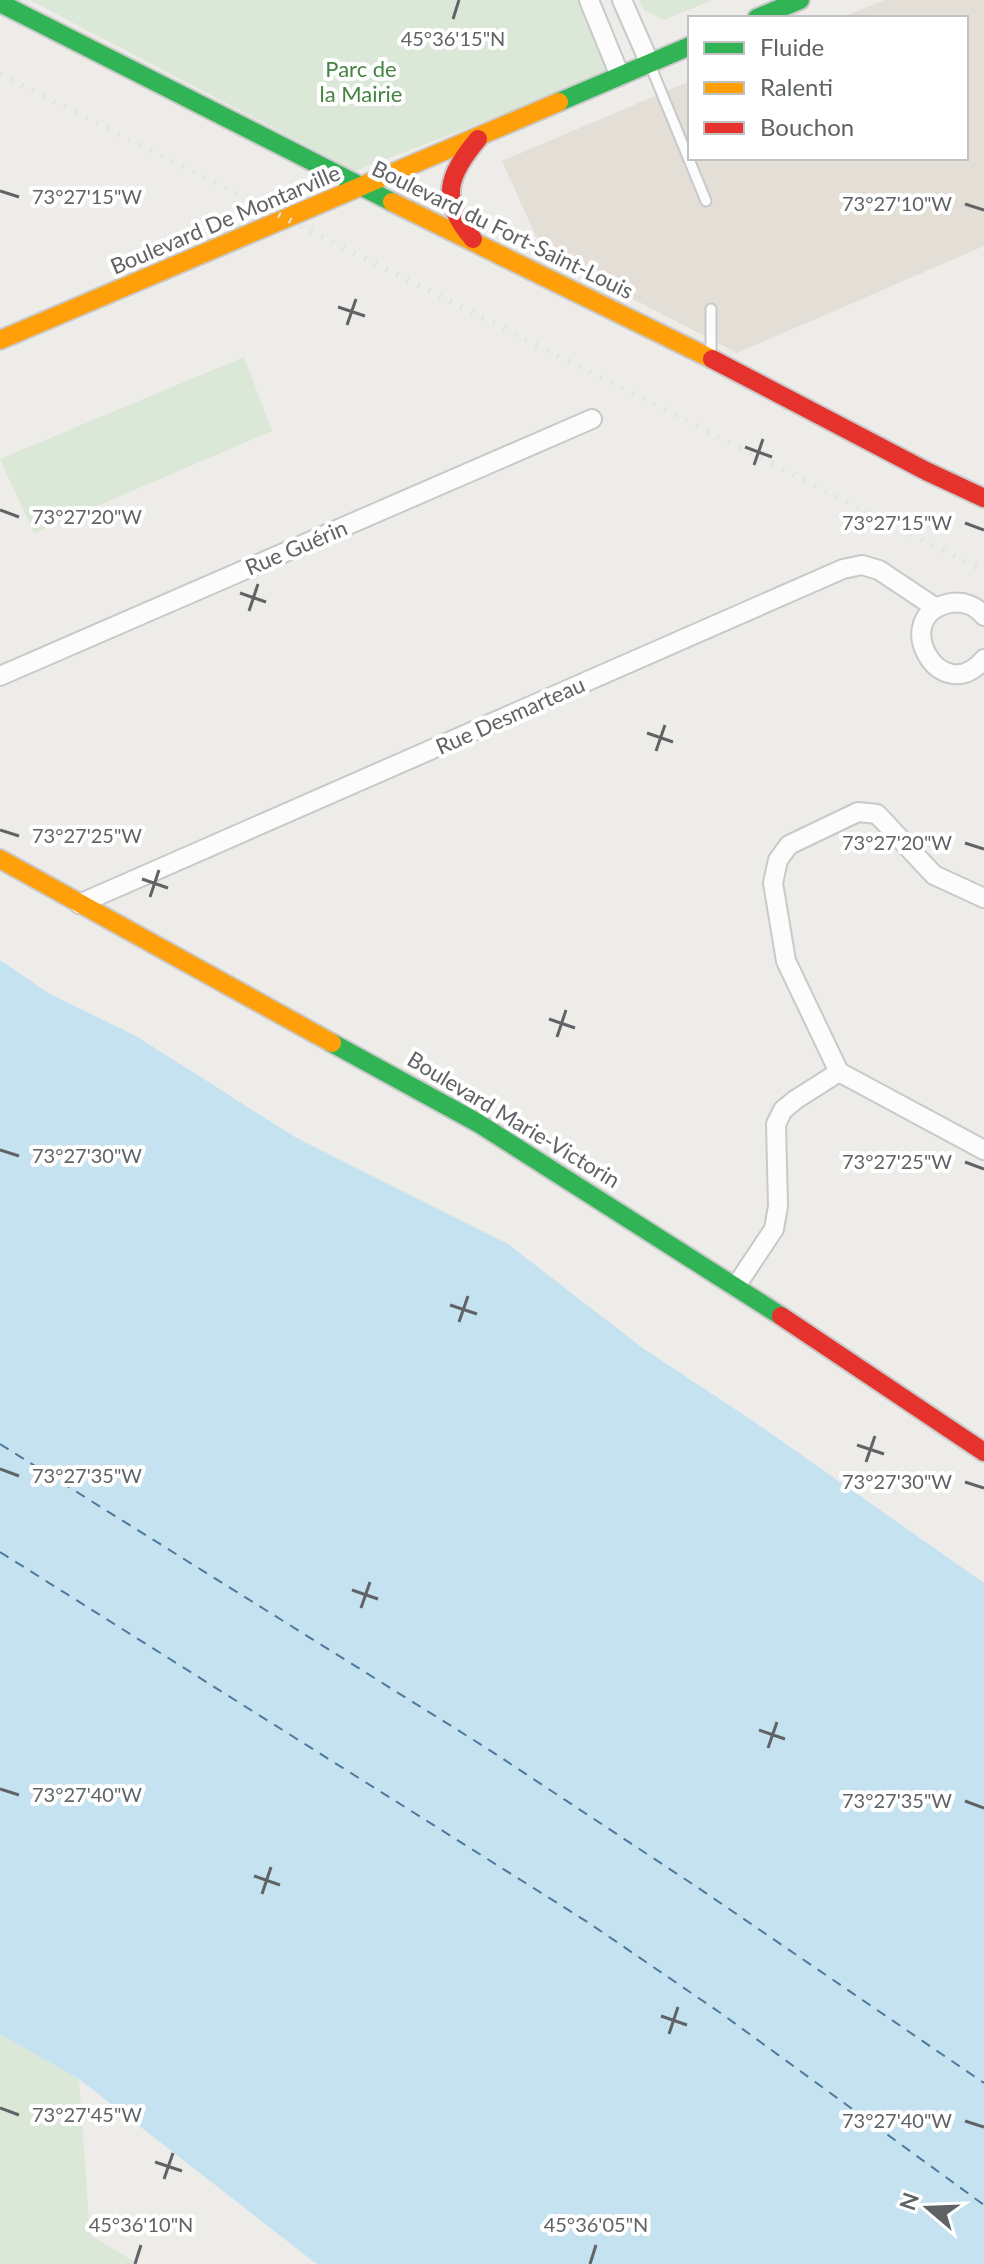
<svg xmlns="http://www.w3.org/2000/svg" width="984" height="2264" font-family="Lato,sans-serif">
  <style>
    .commercial { fill: #e3dfd7 }
    .green { fill: #dbe7d7 }
    .water { fill: #c5e2f1 }
    .lines { fill: none; stroke-linecap: round; stroke-linejoin: round }
    .ferry { stroke: #4d7a9c; stroke-width: 2; stroke-dasharray: 10 8; stroke-linecap: butt }
    .lane-casing { stroke: #c9c9c9; stroke-width: 13 }
    .street-casing { stroke: #c9c9c9; stroke-width: 22 }
    .fast-casing { stroke: #c8c9c8; stroke-width: 22 }
    .slow-casing { stroke: #c8c9c8; stroke-width: 22 }
    .jam-casing { stroke: #c8c9c8; stroke-width: 22 }
    .lane { stroke: #fcfcfc; stroke-width: 9 }
    .street { stroke: #fcfcfc; stroke-width: 18 }
    .fast { stroke: #30b455; stroke-width: 18 }
    .slow { stroke: #ff9f0a; stroke-width: 18 }
    .jam { stroke: #e5322d; stroke-width: 18 }
    .rail { stroke: #e3e3e2; stroke-width: 6; stroke-dasharray: 2 10; stroke-linecap: butt }
    .ticks { fill: none; stroke: #5f6366; stroke-width: 3 }
    .labels { text-anchor: middle; dominant-baseline: central; stroke-width: 8; stroke-linejoin: round; paint-order: stroke }
    .park-label { font-size: 22px; fill: #458342; stroke: #fff }
    .street-label { font-size: 22px; fill: #5f6366; stroke: #fff }
    .ticks-label { font-size: 20px; text-anchor: middle; fill: #5f6366; stroke: #fff; stroke-width: 8; stroke-linejoin: round; paint-order: stroke }
  </style>
  <rect width="100%" height="100%" fill="#eeece9"/>
  <path class="commercial" d="M 884,0 L 984,0 L 984,246 L 737,353 L 543,252 L 502,161 L 690,81 L 690,158 L 966,158 L 966,18 L 841,18 Z"/>
  <g class="green">
    <path d="M 30,0 L 584,0 L 611,73 L 355,171 Z"/>
    <path d="M 639,0 L 712,0 L 664,20 L 644,10 Z"/>
    <path d="M 244,357 L 272,431 L 34,533 L 0,459 Z"/>
    <path d="M 0,2034 L 79,2079 L 90,2235 L 138,2264 L 0,2264 Z"/>
  </g>
  <path class="water" d="M 0,960 L 50,994 L 136,1036 L 295,1137 L 508,1244 L 644,1349 L 753,1421 L 984,1583 L 984,2264 L 319,2264 L 314,2262 L 79,2079 L 0,2034 Z"/>
  <g class="lines">
    <g class="ferry">
      <path d="M 0,1444 L 488,1749 L 697,1887 L 984,2083"/>
      <path d="M 0,1552 L 589,1923 L 722,2014 L 984,2205"/>
    </g>
    <defs>
      <g id="lane">
        <path d="M 651,67 L 706,201"/>
        <path d="M 711,309 L 711,354"/>
      </g>
      <g id="street">
        <path d="M 589,0 L 620,76"/>
        <path d="M 622,0 L 650,64"/>
        <path d="M 984,616 C 976,606 964,601 951,603 C 887,614 940,711 984,659"/>
        <path d="M 0,676 L 592,419"/>
        <path d="M 984,898 L 934,875 L 877,814 L 858,812 L 789,845 L 778,860 L 773,883 L 786,961 L 839,1072 L 984,1150"/>
        <path d="M 79,904 L 843,569 L 862,565 L 879,570 L 936,608"/>
        <path d="M 736,1286 L 774,1229 L 778,1206 L 776,1124 L 783,1110 L 795,1100 L 839,1072"/>
      </g>
      <g id="fast">
        <path d="M 0,3 L 392,202"/>
        <path d="M 757,18 L 800,0"/>
        <path d="M 559,102 L 690,46"/>
        <path d="M 332,1043 L 478,1123 L 781,1316"/>
      </g>
      <g id="slow">
        <path d="M 392,202 L 712,359"/>
        <path d="M 0,340 L 559,102"/>
        <path d="M 0,859 L 332,1043"/>
      </g>
      <g id="jam">
        <path d="M 473,239 C 439,200 447,176 478,139"/>
        <path d="M 712,359 L 926,471 L 984,498"/>
        <path d="M 781,1316 L 984,1452"/>
      </g>
    </defs>
    <use href="#lane" class="lane-casing"/>
    <use href="#street" class="street-casing"/>
    <use href="#fast" class="fast-casing"/>
    <use href="#slow" class="slow-casing"/>
    <use href="#jam" class="jam-casing"/>
    <use href="#lane" class="lane"/>
    <use href="#street" class="street"/>
    <use href="#fast" class="fast"/>
    <use href="#slow" class="slow"/>
    <use href="#jam" class="jam"/>
    <path class="rail" d="M 0,74 L 984,571"/>
  </g>
  <path class="ticks" d="M 453,19 L 459,0M 0,191 L 19,197M 965,204 L 984,210M 338,307 L 365,316M 347,325 L 356,299M 745,447 L 772,457M 754,465 L 763,439M 0,510 L 19,517M 965,523 L 984,530M 240,593 L 266,602M 249,611 L 258,584M 647,733 L 673,742M 656,751 L 665,725M 0,830 L 19,836M 965,843 L 984,849M 142,879 L 168,888M 150,897 L 159,870M 549,1019 L 575,1028M 557,1037 L 566,1010M 0,1150 L 19,1156M 965,1162 L 984,1169M 450,1305 L 477,1314M 459,1322 L 468,1296M 857,1445 L 884,1454M 866,1462 L 875,1436M 0,1469 L 19,1476M 965,1482 L 984,1488M 352,1590 L 378,1599M 361,1608 L 370,1582M 759,1730 L 785,1739M 768,1748 L 777,1722M 0,1789 L 19,1795M 965,1801 L 984,1808M 254,1876 L 280,1885M 262,1894 L 271,1867M 661,2016 L 687,2025M 669,2034 L 678,2007M 0,2108 L 19,2115M 965,2121 L 984,2127M 155,2162 L 182,2171M 164,2179 L 173,2153M 135,2264 L 141,2245M 590,2264 L 596,2245"/>
  <g class="labels">
    <g class="park-label">
      <text x="361" y="68">Parc de<tspan x="361" dy="25">la Mairie</tspan></text>
    </g>
    <g class="street-label">
      <text transform="translate(225 219) rotate(-23)">Boulevard De Montarville</text>
      <text transform="translate(503 229) rotate(26)">Boulevard du Fort-Saint-Louis</text>
      <text transform="translate(296 547) rotate(-23)">Rue Guérin</text>
      <text transform="translate(510 715) rotate(-24)">Rue Desmarteau</text>
      <text transform="translate(514 1119) rotate(31)">Boulevard Marie-Victorin</text>
    </g>
  </g>
  <g class="ticks-label">
    <text x="453" y="46">45°36'15"N</text>
    <text x="87" y="204">73°27'15"W</text>
    <text x="897" y="211">73°27'10"W</text>
    <text x="87" y="524">73°27'20"W</text>
    <text x="897" y="530">73°27'15"W</text>
    <text x="87" y="843">73°27'25"W</text>
    <text x="897" y="850">73°27'20"W</text>
    <text x="87" y="1163">73°27'30"W</text>
    <text x="897" y="1169">73°27'25"W</text>
    <text x="87" y="1483">73°27'35"W</text>
    <text x="897" y="1489">73°27'30"W</text>
    <text x="87" y="1802">73°27'40"W</text>
    <text x="897" y="1808">73°27'35"W</text>
    <text x="87" y="2122">73°27'45"W</text>
    <text x="897" y="2128">73°27'40"W</text>
    <text x="141" y="2232">45°36'10"N</text>
    <text x="596" y="2232">45°36'05"N</text>
  </g>
  <rect x="688" y="16" width="280" height="144" fill="#ffffff" stroke="#bfc1c2" stroke-width="2"/>
  <rect x="704" y="42" width="40" height="12" fill="#30b455" stroke="#bfc1c2" stroke-width="2"/>
  <text x="760" y="56" font-size="24" fill="#5f6366">Fluide</text>
  <rect x="704" y="82" width="40" height="12" fill="#ff9f0a" stroke="#bfc1c2" stroke-width="2"/>
  <text x="760" y="96" font-size="24" fill="#5f6366">Ralenti</text>
  <rect x="704" y="122" width="40" height="12" fill="#e5322d" stroke="#bfc1c2" stroke-width="2"/>
  <text x="760" y="136" font-size="24" fill="#5f6366">Bouchon</text>
  <g transform="translate(928 2208) rotate(289)" stroke="#ffffff" stroke-width="6" paint-order="stroke">
  <path d="M0-6L14 30L0 20L-14 30Z" fill="#5f6366"/>
  <text y="-12" font-size="22" font-weight="bold" text-anchor="middle" fill="#5f6366">N</text>
  </g>
</svg>
